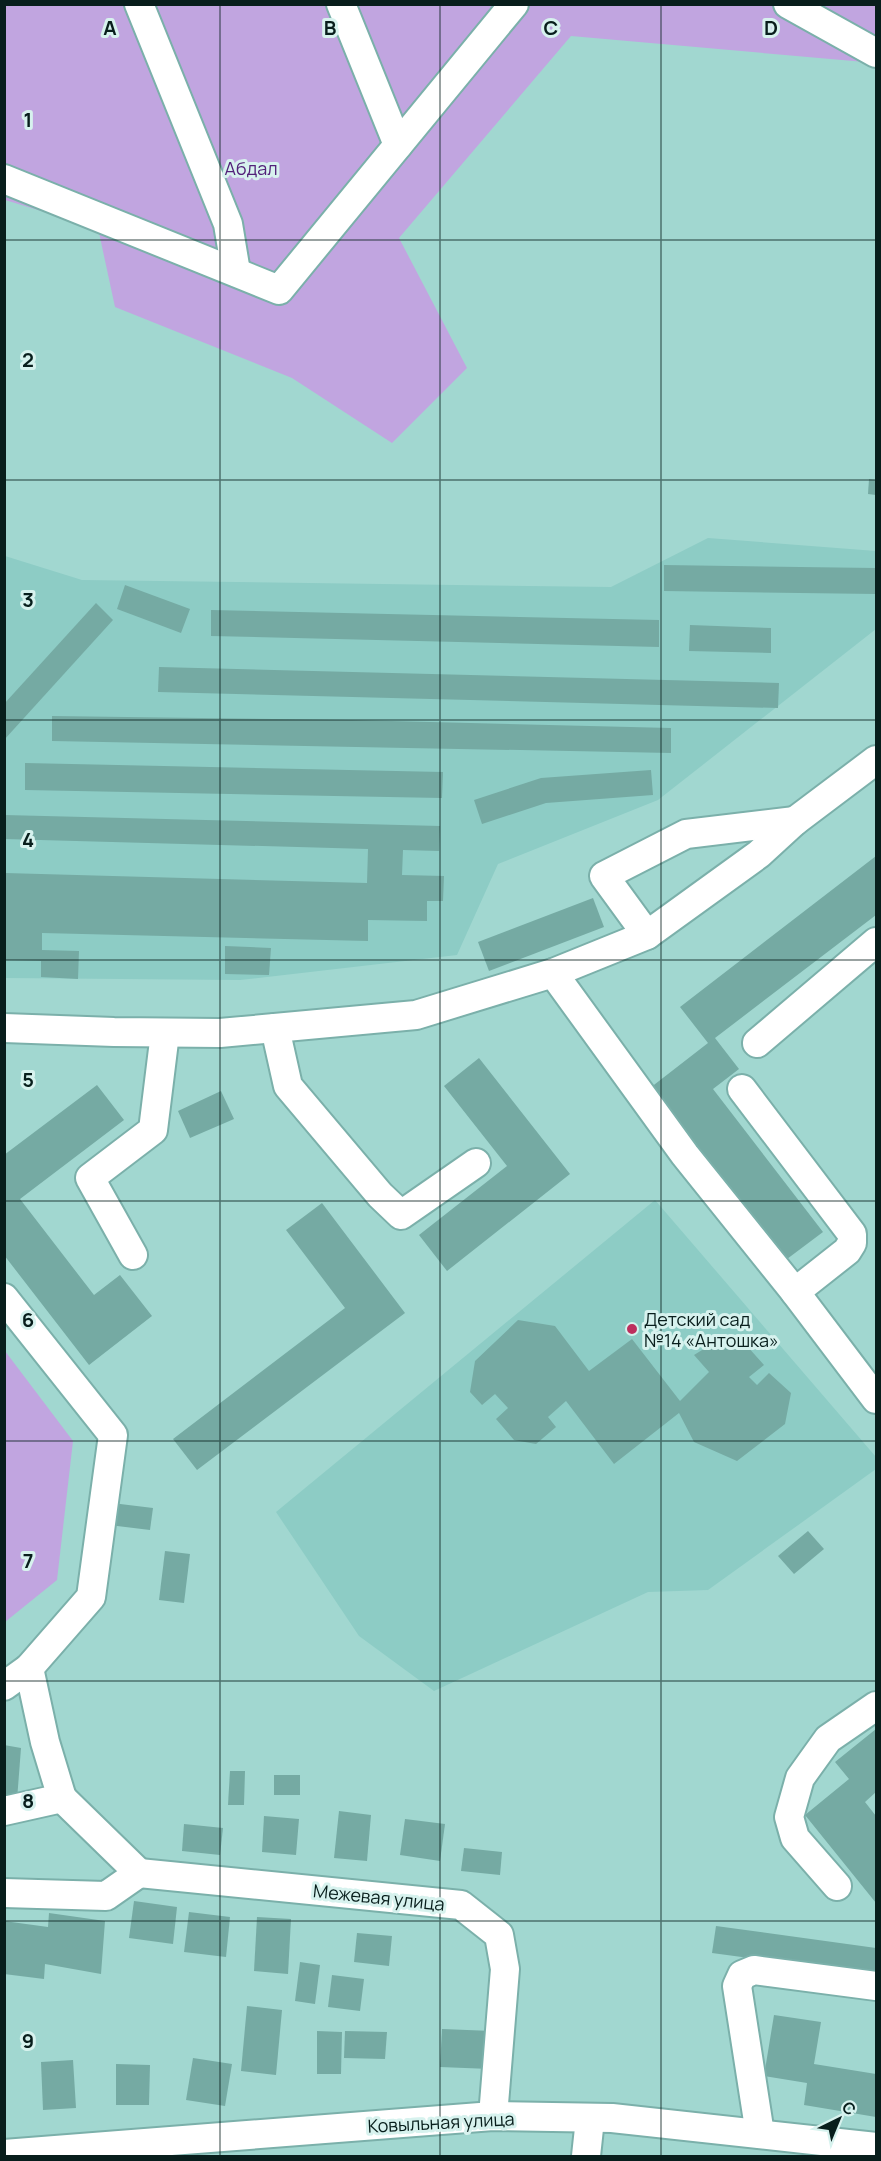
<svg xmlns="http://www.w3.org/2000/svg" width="881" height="2161" font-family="Manrope,sans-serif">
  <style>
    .built { fill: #8dccc5 }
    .green { fill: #c1a5e0 }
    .building { fill: #75aaa3 }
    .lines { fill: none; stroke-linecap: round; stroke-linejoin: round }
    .minor-casing { stroke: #7bb0aa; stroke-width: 32 }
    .minor { stroke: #fff; stroke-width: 28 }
    .grid { fill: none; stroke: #081e1c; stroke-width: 1.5; stroke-opacity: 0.55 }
    .poi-dot { fill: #bd2f5e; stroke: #d7f2ee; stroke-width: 2 }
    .labels { text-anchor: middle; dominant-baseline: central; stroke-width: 6; stroke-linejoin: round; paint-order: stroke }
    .park-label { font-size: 18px; fill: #522079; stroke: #d7f2ee }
    .poi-label { font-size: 18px; fill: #081e1c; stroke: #d7f2ee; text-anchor: start }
    .street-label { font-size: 18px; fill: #081e1c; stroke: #d7f2ee }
    .grid-label { font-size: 20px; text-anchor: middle; font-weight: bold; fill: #081e1c; stroke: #d7f2ee; stroke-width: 6; stroke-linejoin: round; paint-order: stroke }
  </style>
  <rect width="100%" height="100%" fill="#a1d7d0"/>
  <g class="built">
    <path d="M 708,538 L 876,551 L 876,629 L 658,800 L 498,864 L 457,955 L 240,980 L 5,978 L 5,556 L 82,580 L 611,587 Z"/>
    <path d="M 655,1200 L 876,1457 L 876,1469 L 708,1590 L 648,1592 L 434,1691 L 359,1636 L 276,1512 Z"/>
  </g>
  <g class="green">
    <path d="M 4,5 L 876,5 L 876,63 L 571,36 L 399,238 L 467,368 L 392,443 L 292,378 L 115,307 L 98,228 L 5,200 Z"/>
    <path d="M 5,1351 L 73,1441 L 57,1580 L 5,1622 Z"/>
  </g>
  <g class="building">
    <path d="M 869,479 L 876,480 L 876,495 L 868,494 Z"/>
    <path d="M 664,565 L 876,568 L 876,594 L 664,591 Z"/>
    <path d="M 125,585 L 190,609 L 181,633 L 117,609 Z"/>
    <path d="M 96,603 L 113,620 L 4,740 L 4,704 Z"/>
    <path d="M 211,610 L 659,620 L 659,647 L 211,636 Z"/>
    <path d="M 690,625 L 771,628 L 771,653 L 689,651 Z"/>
    <path d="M 159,667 L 779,683 L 778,708 L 158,692 Z"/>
    <path d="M 52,716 L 351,720 L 671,728 L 671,753 L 52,741 Z"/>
    <path d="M 25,763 L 443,772 L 442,798 L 25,790 Z"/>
    <path d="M 651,770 L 653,795 L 546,803 L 482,824 L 474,800 L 541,778 Z"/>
    <path d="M 4,815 L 440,826 L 439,851 L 403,850 L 402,875 L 444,876 L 443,901 L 427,901 L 427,921 L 368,920 L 368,941 L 42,933 L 42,950 L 79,951 L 78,979 L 41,977 L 41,961 L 5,960 L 5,873 L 367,883 L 368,849 L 4,839 Z"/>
    <path d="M 876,856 L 876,915 L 715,1038 L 739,1069 L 713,1089 L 823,1232 L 783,1262 L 650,1088 L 708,1043 L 680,1007 Z"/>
    <path d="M 593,898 L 604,927 L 489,971 L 478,942 Z"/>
    <path d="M 225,946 L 271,948 L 269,975 L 225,974 Z"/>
    <path d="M 479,1058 L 570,1174 L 447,1271 L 419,1235 L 507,1166 L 444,1086 Z"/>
    <path d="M 97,1085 L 124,1120 L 20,1199 L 94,1295 L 120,1275 L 152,1316 L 89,1365 L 4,1255 L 4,1155 Z"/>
    <path d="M 221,1091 L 234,1119 L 190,1138 L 178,1111 Z"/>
    <path d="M 322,1203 L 405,1313 L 197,1470 L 173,1439 L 345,1308 L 286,1230 Z"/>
    <path d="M 518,1320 L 555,1326 L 589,1371 L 632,1339 L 680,1401 L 709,1372 L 694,1355 L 715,1342 L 747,1346 L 764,1365 L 749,1377 L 757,1385 L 769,1373 L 791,1393 L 785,1424 L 737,1461 L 694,1442 L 679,1413 L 614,1464 L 566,1401 L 548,1417 L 556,1427 L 536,1444 L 514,1440 L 496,1419 L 508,1408 L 495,1394 L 482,1405 L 470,1392 L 475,1361 Z"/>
    <path d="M 112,1503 L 153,1508 L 150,1530 L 109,1525 Z"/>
    <path d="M 808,1531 L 824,1549 L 794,1574 L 778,1556 Z"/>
    <path d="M 165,1551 L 190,1554 L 184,1603 L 159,1600 Z"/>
    <path d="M 876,1729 L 876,1792 L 865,1802 L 876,1816 L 876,1903 L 805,1815 L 849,1779 L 835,1762 Z"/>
    <path d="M 4,1745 L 21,1748 L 17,1800 L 4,1799 Z"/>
    <path d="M 230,1771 L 245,1771 L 244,1805 L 228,1805 Z"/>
    <rect x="274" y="1775" width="26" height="20"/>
    <path d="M 339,1811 L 371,1815 L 367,1861 L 334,1858 Z"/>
    <path d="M 264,1816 L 299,1819 L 296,1855 L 262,1852 Z"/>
    <path d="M 405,1819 L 445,1824 L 440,1861 L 400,1855 Z"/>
    <path d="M 184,1824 L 223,1828 L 220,1855 L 182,1851 Z"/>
    <path d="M 464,1848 L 502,1852 L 500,1875 L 461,1871 Z"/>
    <path d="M 134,1901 L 177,1907 L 173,1944 L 129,1938 Z"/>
    <path d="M 189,1912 L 230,1917 L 226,1957 L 184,1952 Z"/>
    <path d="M 49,1913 L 105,1921 L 101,1974 L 45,1964 L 44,1979 L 4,1974 L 4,1921 L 48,1927 Z"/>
    <path d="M 257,1917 L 291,1919 L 288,1974 L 254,1971 Z"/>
    <path d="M 716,1926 L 876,1948 L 876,1975 L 712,1953 Z"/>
    <path d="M 357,1933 L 392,1936 L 389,1966 L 354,1962 Z"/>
    <path d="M 300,1962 L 320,1965 L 315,2004 L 295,2001 Z"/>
    <path d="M 332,1975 L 364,1979 L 360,2011 L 328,2007 Z"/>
    <path d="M 247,2006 L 282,2010 L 276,2075 L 241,2071 Z"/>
    <path d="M 774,2015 L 821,2022 L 814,2064 L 876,2074 L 876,2117 L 804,2105 L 807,2083 L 764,2076 Z"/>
    <path d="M 442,2029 L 492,2031 L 490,2069 L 440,2067 Z"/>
    <path d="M 317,2031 L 342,2032 L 341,2074 L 317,2074 Z"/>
    <path d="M 345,2031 L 387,2032 L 385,2059 L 344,2058 Z"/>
    <path d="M 193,2058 L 232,2064 L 225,2106 L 186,2100 Z"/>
    <path d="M 73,2060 L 76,2108 L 43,2110 L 41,2062 Z"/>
    <path d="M 116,2064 L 150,2065 L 149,2105 L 116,2105 Z"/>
  </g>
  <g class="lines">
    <defs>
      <g id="minor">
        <path d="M 139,4 L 228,224 L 236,272"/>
        <path d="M 341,4 L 398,145"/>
        <path d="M 788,4 L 876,53"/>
        <path d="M 4,179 L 279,290 L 514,4"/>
        <path d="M 647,935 L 604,876 L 686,834 L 795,821"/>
        <path d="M 553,973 L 685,1155 L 795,1292 L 876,1399"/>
        <path d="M 4,1028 L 114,1032 L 220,1033 L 416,1015 L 553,973 L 647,935 L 759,854 L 795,821 L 876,760"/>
        <path d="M 275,1028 L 288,1086 L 380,1195 L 401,1215 L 476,1163"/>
        <path d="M 757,1043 L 876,942"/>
        <path d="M 742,1089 L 852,1234 L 852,1243 L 847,1251 L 795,1292"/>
        <path d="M 133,1255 L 90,1178 L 153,1130 L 165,1033"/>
        <path d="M 4,1298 L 113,1435 L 91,1597 L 29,1668 L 4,1686"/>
        <path d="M 62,1798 L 139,1873"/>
        <path d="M 4,1811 L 62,1798 L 45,1742 L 29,1668"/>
        <path d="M 139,1873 L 461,1905 L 499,1935 L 505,1969 L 493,2116"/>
        <path d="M 837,1886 L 795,1838 L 789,1817 L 800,1778 L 828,1739 L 876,1706"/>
        <path d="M 4,1893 L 106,1896 L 139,1873"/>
        <path d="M 760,2134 L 737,1986 L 742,1975 L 754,1970 L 876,1986"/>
        <path d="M 4,2154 L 493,2116 L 612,2118 L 876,2147"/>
        <path d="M 586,2156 L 590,2119"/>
      </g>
    </defs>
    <use href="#minor" class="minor-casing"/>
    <use href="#minor" class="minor"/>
  </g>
  <path class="grid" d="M 220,4 L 220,2156M 440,4 L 440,2156M 661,4 L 661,2156M 4,240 L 876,240M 4,480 L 876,480M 4,720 L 876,720M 4,960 L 876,960M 4,1201 L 876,1201M 4,1441 L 876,1441M 4,1681 L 876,1681M 4,1921 L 876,1921"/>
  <circle class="poi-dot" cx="632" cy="1329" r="6"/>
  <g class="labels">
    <g class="park-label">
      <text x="251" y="168">Абдал</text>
    </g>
    <g class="poi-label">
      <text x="644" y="1319">Детский сад<tspan x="644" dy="21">№14 «Антошка»</tspan></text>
    </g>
    <g class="street-label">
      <text transform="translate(379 1897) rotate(6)">Межевая улица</text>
      <text transform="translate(441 2122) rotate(-3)">Ковыльная улица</text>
    </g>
  </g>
  <g class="grid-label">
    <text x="110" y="35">A</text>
    <text x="330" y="35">B</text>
    <text x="551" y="35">C</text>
    <text x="771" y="35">D</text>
    <text x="28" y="127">1</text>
    <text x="28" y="367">2</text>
    <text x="28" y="607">3</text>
    <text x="28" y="847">4</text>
    <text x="28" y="1087">5</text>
    <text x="28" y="1327">6</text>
    <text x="28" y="1568">7</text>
    <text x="28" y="1808">8</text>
    <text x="28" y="2048">9</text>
  </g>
  <rect width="881" height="2161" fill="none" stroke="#081e1c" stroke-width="12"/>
  <g transform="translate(839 2119) rotate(43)" stroke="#d7f2ee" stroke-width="4.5" paint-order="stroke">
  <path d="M0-4.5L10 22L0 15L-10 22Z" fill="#081e1c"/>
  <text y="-9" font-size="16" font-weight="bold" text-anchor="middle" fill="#081e1c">С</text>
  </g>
</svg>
